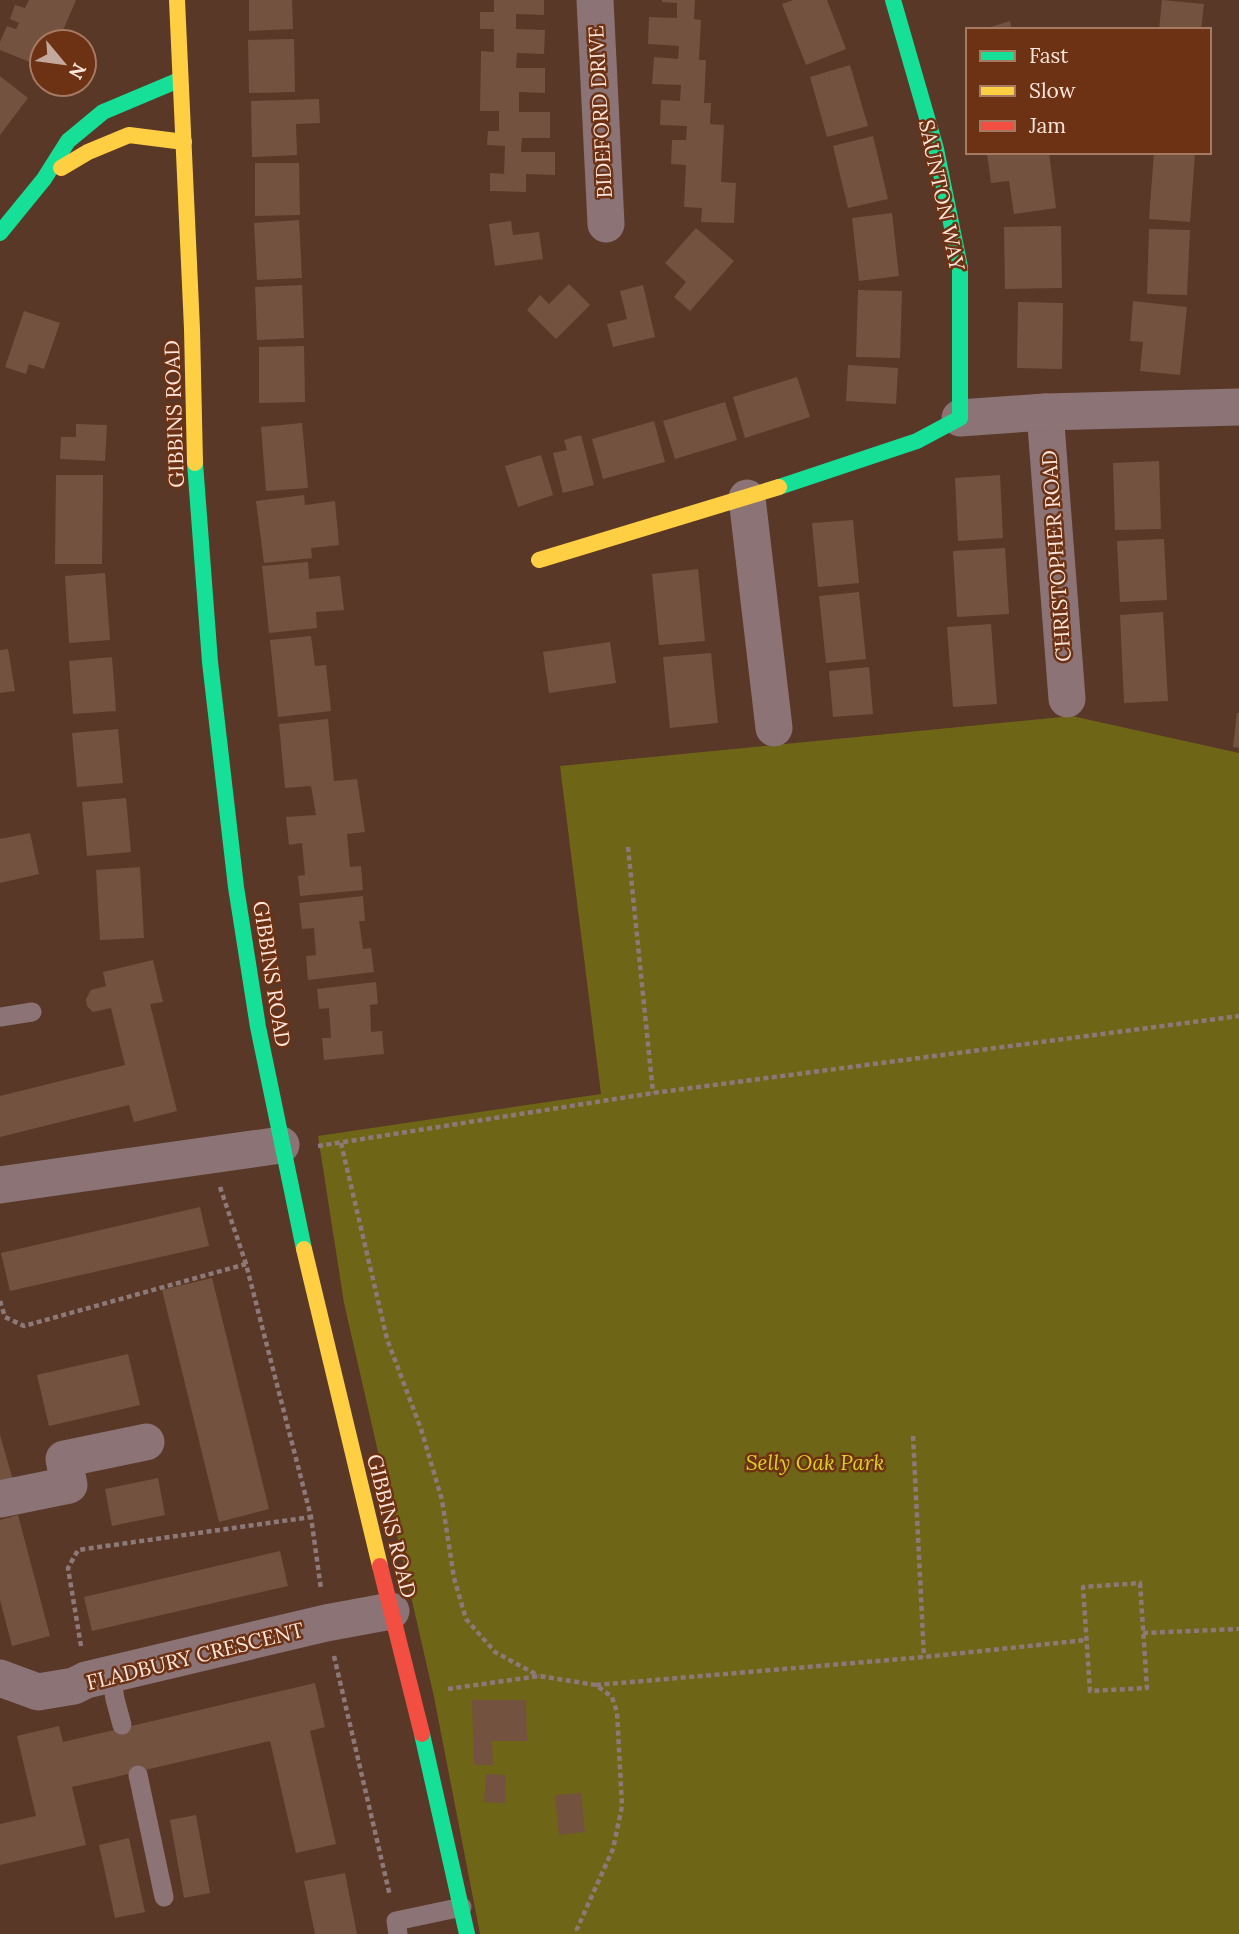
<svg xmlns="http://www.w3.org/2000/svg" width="1239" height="1934" font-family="Lora,serif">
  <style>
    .green { fill: #6f6516 }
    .building { fill: #735240 }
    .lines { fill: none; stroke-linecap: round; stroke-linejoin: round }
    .path { stroke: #8e7979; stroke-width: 4.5; stroke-dasharray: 5 3.5; stroke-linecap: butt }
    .lane { stroke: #8b7376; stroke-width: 19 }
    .street { stroke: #8b7376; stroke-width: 37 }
    .fast { stroke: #16e098; stroke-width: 16 }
    .slow { stroke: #ffcf43; stroke-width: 16 }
    .jam { stroke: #f24e42; stroke-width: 16 }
    .labels { text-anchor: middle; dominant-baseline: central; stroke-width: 5; stroke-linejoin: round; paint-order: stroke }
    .street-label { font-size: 21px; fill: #fce5db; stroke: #6d3113 }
    .park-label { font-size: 21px; font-style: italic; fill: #dbcf24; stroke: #6d3113 }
  </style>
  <rect width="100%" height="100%" fill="#593827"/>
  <path class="green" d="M 1072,716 L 1239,753 L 1239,1934 L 480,1934 L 434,1697 L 344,1303 L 318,1136 L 601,1094 L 560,766 Z"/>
  <g class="building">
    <path d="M 29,0 L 76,0 L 58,42 L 42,42 L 42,67 L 0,50 L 0,42 L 7,26 L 16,29 L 19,23 L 10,19 L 15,5 L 25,8 Z"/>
    <path d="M 249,0 L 292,0 L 293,29 L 249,31 Z"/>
    <path d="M 494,0 L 544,0 L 544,15 L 516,14 L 516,29 L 545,30 L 544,54 L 517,53 L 516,68 L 545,68 L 545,93 L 519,92 L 519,112 L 550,112 L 550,138 L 522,138 L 521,152 L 555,152 L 555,175 L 526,174 L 526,192 L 490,191 L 490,173 L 504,174 L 505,146 L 487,145 L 488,131 L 499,131 L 499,111 L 480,111 L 481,51 L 494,52 L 494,29 L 480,29 L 480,12 L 494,12 Z"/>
    <path d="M 662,0 L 695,0 L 694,19 L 701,20 L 699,60 L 706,60 L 704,103 L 711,103 L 710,124 L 724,125 L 721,182 L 736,183 L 734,223 L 701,222 L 702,208 L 684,207 L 686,165 L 671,164 L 672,140 L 686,140 L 687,126 L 660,125 L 661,100 L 680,101 L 681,85 L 652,84 L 654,57 L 678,59 L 679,46 L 648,44 L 649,17 L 677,18 L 677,3 L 662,2 Z"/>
    <path d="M 793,0 L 827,0 L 846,49 L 806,65 L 782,4 Z"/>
    <path d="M 1162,0 L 1204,4 L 1201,30 L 1159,30 Z"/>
    <path d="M 1010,21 L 1012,30 L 984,30 L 984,29 Z"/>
    <path d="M 294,39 L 295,92 L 249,93 L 248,40 Z"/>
    <path d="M 850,65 L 868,126 L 827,137 L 810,77 Z"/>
    <path d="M 0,76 L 28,98 L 0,135 Z"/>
    <path d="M 319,99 L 320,123 L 296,124 L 297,155 L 252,157 L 251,101 Z"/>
    <path d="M 873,136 L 888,199 L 848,208 L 833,146 Z"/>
    <path d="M 1001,152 L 1049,152 L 1056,208 L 1014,214 L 1009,181 L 991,183 L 987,154 Z"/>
    <path d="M 1154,152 L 1195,154 L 1190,222 L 1149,219 Z"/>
    <path d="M 255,163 L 299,163 L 300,215 L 255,216 Z"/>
    <path d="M 892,213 L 899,276 L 859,281 L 852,218 Z"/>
    <path d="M 299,220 L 302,278 L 257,280 L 254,223 Z"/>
    <path d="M 511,221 L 513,235 L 539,232 L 543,259 L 495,266 L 489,224 Z"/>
    <path d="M 1061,226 L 1062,288 L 1005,289 L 1004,227 Z"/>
    <path d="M 696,228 L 734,261 L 690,311 L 674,297 L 686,282 L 665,263 Z"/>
    <path d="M 1149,229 L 1190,230 L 1187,295 L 1147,294 Z"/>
    <path d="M 569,284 L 590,305 L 556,339 L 527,310 L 540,295 L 549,304 Z"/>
    <path d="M 302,285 L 304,338 L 257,340 L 255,287 Z"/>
    <path d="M 643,285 L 655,337 L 613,347 L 607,324 L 627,319 L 620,291 Z"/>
    <path d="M 858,290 L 902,291 L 900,358 L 856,357 Z"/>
    <path d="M 1133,301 L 1187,307 L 1180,375 L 1140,371 L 1143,342 L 1130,341 Z"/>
    <path d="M 1018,302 L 1063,303 L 1062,369 L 1017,368 Z"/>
    <path d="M 24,311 L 60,323 L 44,369 L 29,364 L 26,374 L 5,367 Z"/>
    <path d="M 304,346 L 305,402 L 259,403 L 259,347 Z"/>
    <path d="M 848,365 L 898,368 L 896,404 L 846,401 Z"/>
    <path d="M 797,377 L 810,417 L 745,438 L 733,397 Z"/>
    <path d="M 725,402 L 737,440 L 675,459 L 663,421 Z"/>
    <path d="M 654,421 L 665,462 L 603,479 L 592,439 Z"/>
    <path d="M 302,423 L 308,488 L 266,491 L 261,427 Z"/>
    <path d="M 76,424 L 107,425 L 105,461 L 60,459 L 61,437 L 76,437 Z"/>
    <path d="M 581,435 L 594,485 L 563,493 L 553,453 L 567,450 L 564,440 Z"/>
    <path d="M 541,455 L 553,495 L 518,507 L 505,466 Z"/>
    <path d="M 1159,461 L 1161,529 L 1115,530 L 1113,463 Z"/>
    <path d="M 56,475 L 103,475 L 102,564 L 55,564 Z"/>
    <path d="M 1000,475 L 1003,538 L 958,541 L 955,478 Z"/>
    <path d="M 304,495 L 305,505 L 335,501 L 339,545 L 311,548 L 312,558 L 264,563 L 256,501 Z"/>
    <path d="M 853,520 L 859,583 L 818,587 L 812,523 Z"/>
    <path d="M 1164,539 L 1167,600 L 1120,602 L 1117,541 Z"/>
    <path d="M 1005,548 L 1009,614 L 957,617 L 953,551 Z"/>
    <path d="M 308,562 L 309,579 L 340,576 L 344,610 L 316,612 L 317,628 L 269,633 L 262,566 Z"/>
    <path d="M 698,569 L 705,641 L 659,645 L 652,574 Z"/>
    <path d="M 105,573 L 110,640 L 69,643 L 65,576 Z"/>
    <path d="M 859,592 L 866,659 L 826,663 L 819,596 Z"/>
    <path d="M 1163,612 L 1168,701 L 1124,703 L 1120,615 Z"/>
    <path d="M 991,624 L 997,704 L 953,707 L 947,627 Z"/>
    <path d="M 311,636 L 315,666 L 326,665 L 331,711 L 278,717 L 270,640 Z"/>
    <path d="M 610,642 L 616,683 L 549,693 L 543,652 Z"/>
    <path d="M 8,649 L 15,691 L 0,693 L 0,650 Z"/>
    <path d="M 711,653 L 718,723 L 670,728 L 663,657 Z"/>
    <path d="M 112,657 L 116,711 L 73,714 L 69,661 Z"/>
    <path d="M 869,667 L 873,714 L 833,717 L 829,671 Z"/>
    <path d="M 1237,713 L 1239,713 L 1239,748 L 1233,747 Z"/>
    <path d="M 328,719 L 334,781 L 357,779 L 365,832 L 347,834 L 350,867 L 361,866 L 363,890 L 300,896 L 298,876 L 305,875 L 302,843 L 289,845 L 286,817 L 316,815 L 311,786 L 285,788 L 279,724 Z"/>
    <path d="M 118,729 L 123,783 L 77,787 L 72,733 Z"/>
    <path d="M 126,798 L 131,852 L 87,856 L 82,802 Z"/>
    <path d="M 30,833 L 39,874 L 0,883 L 0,839 Z"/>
    <path d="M 140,867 L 144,938 L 100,940 L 96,870 Z"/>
    <path d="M 363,896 L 365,921 L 359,921 L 363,949 L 371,948 L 374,972 L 308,980 L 306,956 L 316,955 L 314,928 L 302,929 L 299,903 Z"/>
    <path d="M 153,960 L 163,1002 L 150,1004 L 177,1111 L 134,1122 L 129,1105 L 0,1137 L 0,1096 L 125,1065 L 111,1008 L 93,1012 L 87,1006 L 86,999 L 91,990 L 106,986 L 103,972 Z"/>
    <path d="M 376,982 L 378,1004 L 370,1005 L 371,1032 L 382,1031 L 384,1054 L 324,1060 L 322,1038 L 331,1038 L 329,1008 L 319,1009 L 317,989 Z"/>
    <path d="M 200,1207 L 209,1246 L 10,1291 L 1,1253 Z"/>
    <path d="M 212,1278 L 269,1509 L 219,1522 L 162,1290 Z"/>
    <path d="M 128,1354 L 140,1405 L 49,1426 L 37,1375 Z"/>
    <path d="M 0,1435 L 14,1484 L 0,1487 Z"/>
    <path d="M 158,1478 L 165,1515 L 112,1526 L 105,1489 Z"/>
    <path d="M 18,1515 L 50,1636 L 12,1646 L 0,1600 L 0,1520 Z"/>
    <path d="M 280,1551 L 288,1586 L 92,1631 L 84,1597 Z"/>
    <path d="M 315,1683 L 325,1727 L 310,1731 L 336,1844 L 296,1853 L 270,1741 L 72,1787 L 86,1845 L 0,1865 L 0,1824 L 36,1816 L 17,1736 L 59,1726 L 63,1742 Z"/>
    <path d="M 472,1700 L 526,1700 L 527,1741 L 492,1741 L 493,1765 L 474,1765 Z"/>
    <path d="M 486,1774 L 506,1775 L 505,1803 L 484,1802 Z"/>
    <path d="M 581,1793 L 585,1832 L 559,1835 L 555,1795 Z"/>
    <path d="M 196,1815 L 210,1893 L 184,1898 L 170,1820 Z"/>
    <path d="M 129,1838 L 145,1912 L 115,1918 L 99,1845 Z"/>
    <path d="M 345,1873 L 357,1934 L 315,1934 L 304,1881 Z"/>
  </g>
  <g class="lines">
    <g class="path">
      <path d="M 628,847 L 653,1093"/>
      <path d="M 341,1143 L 387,1339 L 421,1429 L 442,1500 L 454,1578 L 466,1619 L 495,1652 L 539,1676"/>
      <path d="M 318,1146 L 653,1093 L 1239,1016"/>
      <path d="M 220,1187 L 246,1264 L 311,1517 L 321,1589"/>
      <path d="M 0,1301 L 5,1317 L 24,1326 L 246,1264"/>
      <path d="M 913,1436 L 924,1657"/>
      <path d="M 1140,1583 L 1147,1688 L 1090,1691 L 1083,1587 Z"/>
      <path d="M 1143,1633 L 1239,1629"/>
      <path d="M 81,1646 L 68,1568 L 78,1550 L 311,1517"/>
      <path d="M 334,1656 L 390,1896"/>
      <path d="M 596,1685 L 924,1657 L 1086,1640"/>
      <path d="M 448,1689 L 539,1676 L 596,1685 L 612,1697 L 617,1712 L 622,1806 L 613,1849 L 577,1929 L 579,1934"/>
    </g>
    <g class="lane">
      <path d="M 0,1017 L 32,1012"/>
      <path d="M 111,1674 L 115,1699 L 122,1725"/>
      <path d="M 138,1775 L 164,1897"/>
      <path d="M 398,1934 L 396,1921 L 462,1907"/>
    </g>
    <g class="street">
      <path d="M 595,0 L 606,224"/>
      <path d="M 1045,412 L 1067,699"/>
      <path d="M 960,418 L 1045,412 L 1239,407"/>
      <path d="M 747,498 L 774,728"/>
      <path d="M 0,1185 L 281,1145"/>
      <path d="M 0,1499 L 69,1485 L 64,1459 L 146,1442"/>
      <path d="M 0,1678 L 38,1692 L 74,1686 L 86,1680 L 326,1623 L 391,1611"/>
    </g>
    <g class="fast">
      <path d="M 0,233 L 44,179 L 68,141 L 103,112 L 179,80"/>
      <path d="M 195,463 L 210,662 L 236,887 L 258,1027 L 304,1249"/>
      <path d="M 779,487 L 917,441 L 960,418 L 960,267 L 936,149 L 893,0"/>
      <path d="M 422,1734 L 467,1934"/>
    </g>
    <g class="slow">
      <path d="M 177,0 L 192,329 L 195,463"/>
      <path d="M 61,168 L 88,152 L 129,135 L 184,142"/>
      <path d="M 539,560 L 779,487"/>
      <path d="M 304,1249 L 380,1566"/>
    </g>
    <path class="jam" d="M 380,1566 L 422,1734"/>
  </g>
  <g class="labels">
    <g class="street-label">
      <text transform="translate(600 112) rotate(-93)">BIDEFORD DRIVE</text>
      <text transform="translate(942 195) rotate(78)">SAUNTON WAY</text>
      <text transform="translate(174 414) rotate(-92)">GIBBINS ROAD</text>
      <text transform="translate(1056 556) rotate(-94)">CHRISTOPHER ROAD</text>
      <text transform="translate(272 974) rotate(81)">GIBBINS ROAD</text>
      <text transform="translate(392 1526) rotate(76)">GIBBINS ROAD</text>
      <text transform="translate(195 1656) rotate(-14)">FLADBURY CRESCENT</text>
    </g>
    <g class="park-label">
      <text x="815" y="1462">Selly Oak Park</text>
    </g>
  </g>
  <rect x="966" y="28" width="245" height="126" fill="#6d3113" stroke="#a67963" stroke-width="2"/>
  <rect x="980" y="51" width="35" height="10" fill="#16e098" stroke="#a67963" stroke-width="2"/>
  <text x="1029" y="63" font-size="21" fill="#fce5db">Fast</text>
  <rect x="980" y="86" width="35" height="10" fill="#ffcf43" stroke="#a67963" stroke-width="2"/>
  <text x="1029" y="98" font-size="21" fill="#fce5db">Slow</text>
  <rect x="980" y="121" width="35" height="10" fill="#f24e42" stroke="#a67963" stroke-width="2"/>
  <text x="1029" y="133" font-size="21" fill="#fce5db">Jam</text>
  <g transform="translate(63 63) rotate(119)"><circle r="33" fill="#6d3113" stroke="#a67963" stroke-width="2"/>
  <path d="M0-5L12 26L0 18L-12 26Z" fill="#c3a89c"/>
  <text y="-10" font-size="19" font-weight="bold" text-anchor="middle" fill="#fce5db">N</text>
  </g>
</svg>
